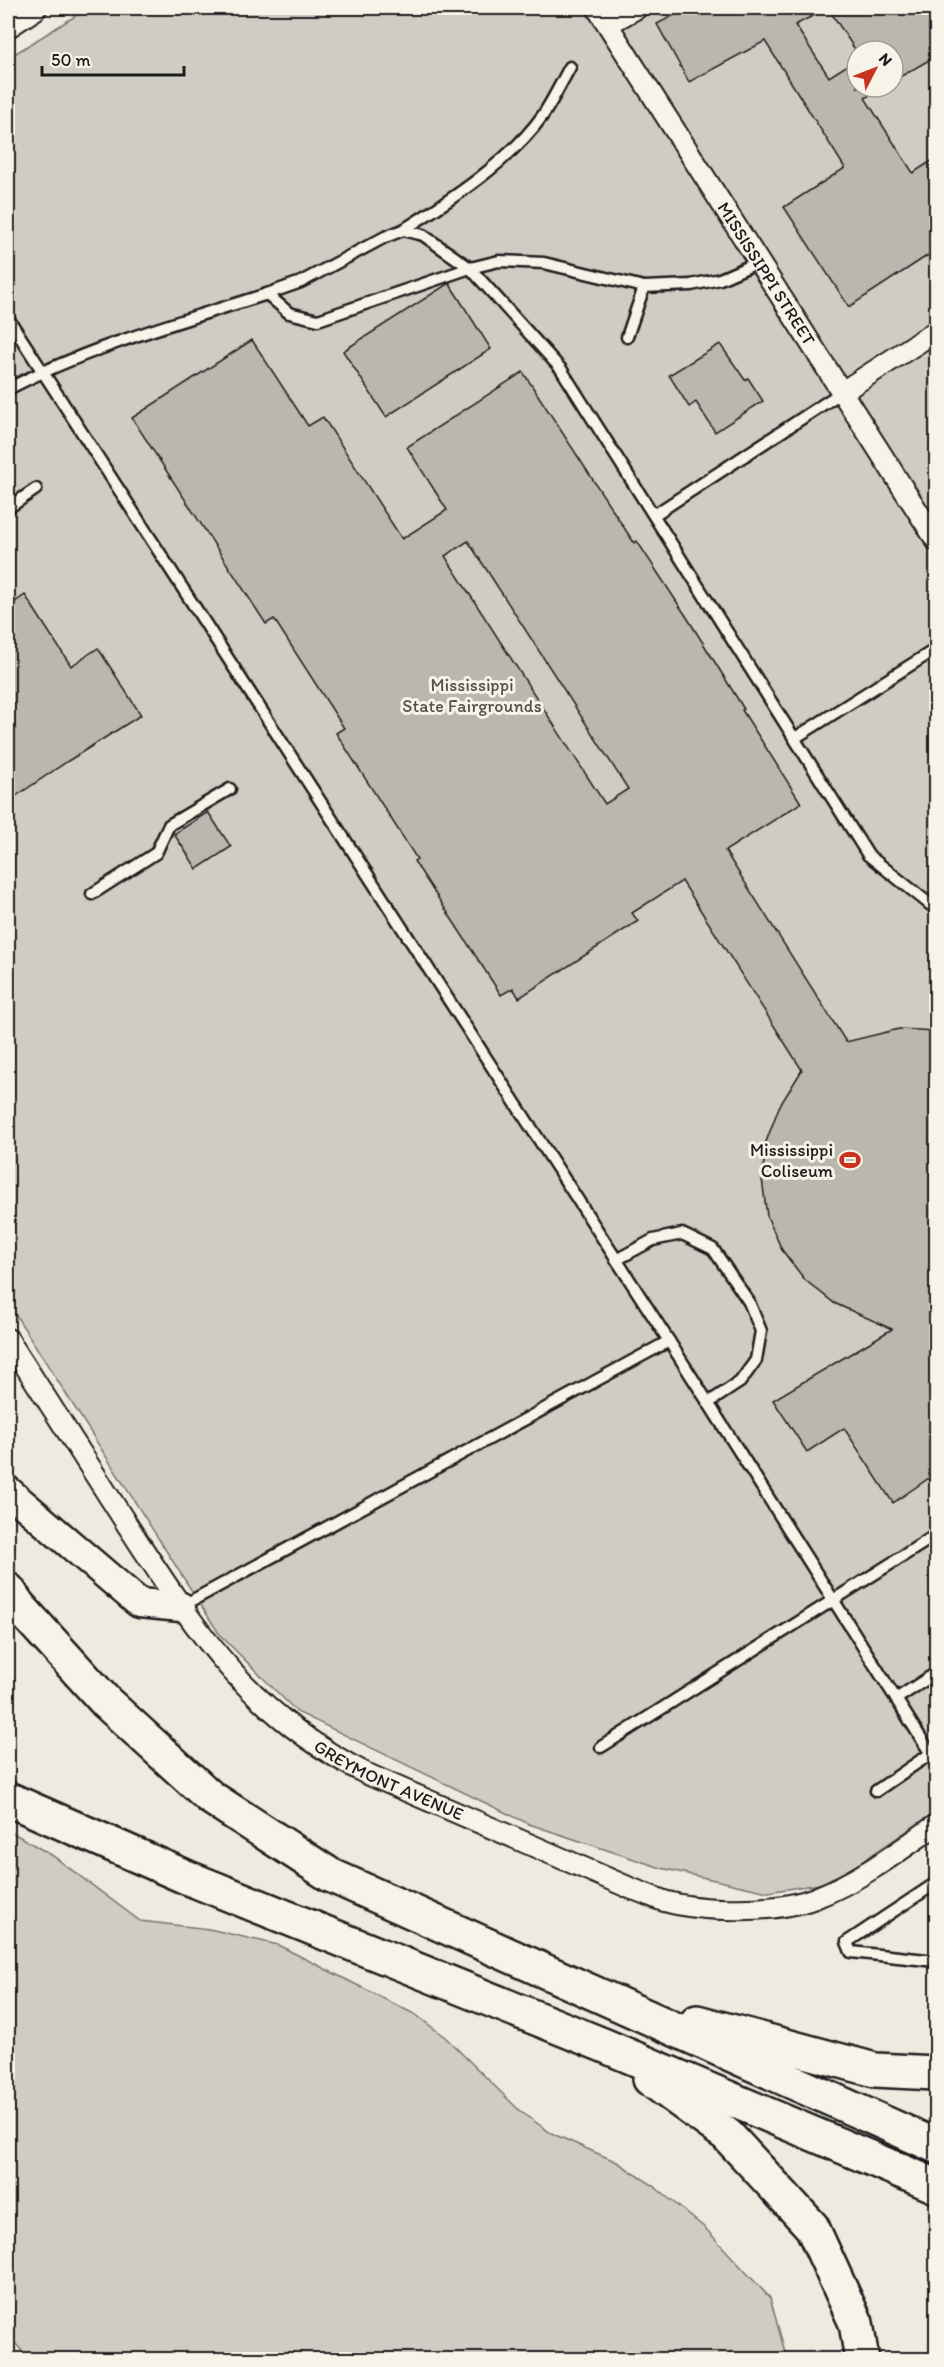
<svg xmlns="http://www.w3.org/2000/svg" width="944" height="2367" font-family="Itim,sans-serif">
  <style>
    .green { fill: #cfccc3; stroke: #767470; stroke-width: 1.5; fill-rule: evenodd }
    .building { fill: #bab7af; stroke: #1c1c1c; stroke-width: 1.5; fill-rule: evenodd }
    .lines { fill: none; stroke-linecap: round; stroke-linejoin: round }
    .service-casing { stroke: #1c1c1c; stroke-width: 15 }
    .minor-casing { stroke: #1c1c1c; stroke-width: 24 }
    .tertiary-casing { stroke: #1c1c1c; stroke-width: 28 }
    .secondary-casing { stroke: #1c1c1c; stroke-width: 33 }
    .motorway-casing { stroke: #1c1c1c; stroke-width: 38 }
    .service { stroke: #f7f3e8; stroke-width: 10 }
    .minor { stroke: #f7f3e8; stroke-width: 20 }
    .tertiary { stroke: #f7f3e8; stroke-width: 24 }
    .secondary { stroke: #f7f3e8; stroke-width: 28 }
    .motorway { stroke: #f7f3e8; stroke-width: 33 }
    .labels { text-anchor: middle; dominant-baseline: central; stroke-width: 6; stroke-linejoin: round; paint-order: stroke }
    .street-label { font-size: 18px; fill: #1c1c1c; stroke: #f7f3e8 }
    .park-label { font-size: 18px; fill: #52514e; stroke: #f7f3e8 }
    .poi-label { font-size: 18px; fill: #1c1c1c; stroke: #f7f3e8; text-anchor: end }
  </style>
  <rect width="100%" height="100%" fill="#eeeae0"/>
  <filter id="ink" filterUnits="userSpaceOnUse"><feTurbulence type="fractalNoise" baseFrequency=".0167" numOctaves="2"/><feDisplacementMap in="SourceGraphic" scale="12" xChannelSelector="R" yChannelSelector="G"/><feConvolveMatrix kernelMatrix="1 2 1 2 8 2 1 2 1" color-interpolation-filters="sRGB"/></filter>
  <g filter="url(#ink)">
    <g class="green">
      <path d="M 88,8 L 936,8 L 936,1811 L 832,1882 L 768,1892 L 661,1868 L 529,1824 L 297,1712 L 220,1635 L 8,1303 L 8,58 ZM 857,51 L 893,51 L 893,87 L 857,87 Z"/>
      <path d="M 8,1830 L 53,1856 L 140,1921 L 209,1929 L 278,1945 L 416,2015 L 445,2037 L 520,2111 L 551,2133 L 617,2162 L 651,2184 L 705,2228 L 770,2298 L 787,2359 L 29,2359 L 8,2335 Z"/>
    </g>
    <g class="building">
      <path d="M 688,8 L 936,8 L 936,56 L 893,81 L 893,51 L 856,51 L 828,8 L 795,25 L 829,77 L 857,59 L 857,87 L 883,87 L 865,98 L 913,173 L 936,158 L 936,250 L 849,307 L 784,207 L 845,168 L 765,41 L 689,82 L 657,24 Z"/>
      <path d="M 449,283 L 491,349 L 386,417 L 343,351 Z"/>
      <path d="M 252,340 L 308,426 L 323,417 L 402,539 L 447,510 L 407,447 L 523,372 L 634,543 L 637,541 L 688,619 L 744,709 L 742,710 L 801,803 L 725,851 L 846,1042 L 899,1029 L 936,1031 L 936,1473 L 893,1503 L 844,1428 L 807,1452 L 773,1400 L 892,1329 L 834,1303 L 805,1280 L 782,1250 L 767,1216 L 762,1179 L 766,1142 L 779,1107 L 802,1070 L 682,881 L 632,913 L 638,921 L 519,998 L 513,988 L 501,995 L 414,861 L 417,859 L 336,733 L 344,728 L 274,619 L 266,624 L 132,418 ZM 468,541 L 628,789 L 605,804 L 445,556 Z"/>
      <path d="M 720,344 L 745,380 L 748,378 L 763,401 L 715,432 L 696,402 L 689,407 L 669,375 Z"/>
      <path d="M 25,595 L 71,666 L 98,648 L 141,715 L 68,761 L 16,796 L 8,783 L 8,607 Z"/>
      <path d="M 208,812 L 231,847 L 197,869 L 174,834 Z"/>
    </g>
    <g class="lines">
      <defs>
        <g id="service">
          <path d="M 403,230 C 449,201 511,161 543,115 C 553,100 561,83 570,67"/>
          <path d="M 267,294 L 301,282 L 385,237 L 403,230 L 423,235 L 470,268 L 499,261 L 544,263 L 644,287 L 691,285 L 720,279 L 759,262"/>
          <path d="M 8,318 L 669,1341 L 931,1754"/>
          <path d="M 627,337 L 644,287"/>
          <path d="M 8,389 C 86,348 182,321 267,294 L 289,313 L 318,320 L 470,268 L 561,369 L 868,855 L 932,906"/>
          <path d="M 8,508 L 36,489"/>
          <path d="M 654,515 L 842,392"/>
          <path d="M 795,738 L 936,649"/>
          <path d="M 92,894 L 156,853 L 169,825 L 230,789"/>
          <path d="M 616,1260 L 653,1240 L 682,1234 L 713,1249 L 749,1302 L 761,1331 L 756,1360 L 740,1382 L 708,1403"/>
          <path d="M 182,1606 L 669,1341"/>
          <path d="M 896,1699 L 936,1673"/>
          <path d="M 601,1747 L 936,1535"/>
          <path d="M 876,1791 L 936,1750"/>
          <path d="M 936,1883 L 847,1942 L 851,1952 L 936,1961"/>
        </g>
        <g id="minor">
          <path id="s1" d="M 597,8 L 936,540"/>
          <path d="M 608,24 L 637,8"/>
          <path d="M 842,392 L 936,331"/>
          <path id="s2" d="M 8,1339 C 47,1400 87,1462 126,1523 C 196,1630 247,1713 365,1773 L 630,1888 C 641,1892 653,1897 664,1901 C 703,1912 777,1913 815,1898 C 859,1881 898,1852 936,1825"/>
        </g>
        <path id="tertiary" d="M 8,25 L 34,8"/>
        <path id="secondary" d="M 8,1491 L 139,1603 L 181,1607"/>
        <g id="motorway">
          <path d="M 8,1590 L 18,1605 L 106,1702 L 210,1797 L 330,1875 L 936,2146"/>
          <path d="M 8,1799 L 186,1877 L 603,2045 L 936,2186"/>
          <path d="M 697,2022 L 875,2070 L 936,2073"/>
          <path d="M 650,2079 L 727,2135 L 812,2227 L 856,2323 L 862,2360"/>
        </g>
      </defs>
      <use href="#service" class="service-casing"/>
      <use href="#minor" class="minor-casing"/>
      <use href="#tertiary" class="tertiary-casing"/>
      <use href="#secondary" class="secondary-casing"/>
      <use href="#motorway" class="motorway-casing"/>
      <use href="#service" class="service"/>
      <use href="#minor" class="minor"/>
      <use href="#tertiary" class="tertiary"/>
      <use href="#secondary" class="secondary"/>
      <use href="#motorway" class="motorway"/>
    </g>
  </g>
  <defs>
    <symbol id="stadium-bare" viewBox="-9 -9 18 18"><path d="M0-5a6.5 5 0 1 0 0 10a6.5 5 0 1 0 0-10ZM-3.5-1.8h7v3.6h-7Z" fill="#c8321e" stroke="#f7f3e8" stroke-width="2.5" paint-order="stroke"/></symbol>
  </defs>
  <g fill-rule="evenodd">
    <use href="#stadium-bare" x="835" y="1145" width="30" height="30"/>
  </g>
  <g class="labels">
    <g class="street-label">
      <text stroke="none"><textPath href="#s1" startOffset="315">MISSISSIPPI STREET</textPath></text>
      <text stroke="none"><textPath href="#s2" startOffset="594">GREYMONT AVENUE</textPath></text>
    </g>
    <g class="park-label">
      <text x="472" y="685">Mississippi<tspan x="472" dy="21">State Fairgrounds</tspan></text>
    </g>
    <g class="poi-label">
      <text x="833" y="1150">Mississippi<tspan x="833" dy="21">Coliseum</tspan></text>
    </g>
  </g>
  <rect width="944" height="2367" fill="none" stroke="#f7f3e8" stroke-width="30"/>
  <rect x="15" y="15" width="914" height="2337" fill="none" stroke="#1c1c1c" stroke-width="2" filter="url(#ink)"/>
  <g transform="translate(875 69) rotate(48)"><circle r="28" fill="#f7f3e8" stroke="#9f9d96" stroke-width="1.5"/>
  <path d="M0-4.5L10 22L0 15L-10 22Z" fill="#c8321e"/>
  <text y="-9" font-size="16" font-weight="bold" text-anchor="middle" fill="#1c1c1c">N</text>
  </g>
  <path d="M42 66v9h142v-9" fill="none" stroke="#1c1c1c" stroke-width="3"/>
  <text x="51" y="66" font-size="18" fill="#1c1c1c" stroke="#f7f3e8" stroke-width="4.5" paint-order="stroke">50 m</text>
</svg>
